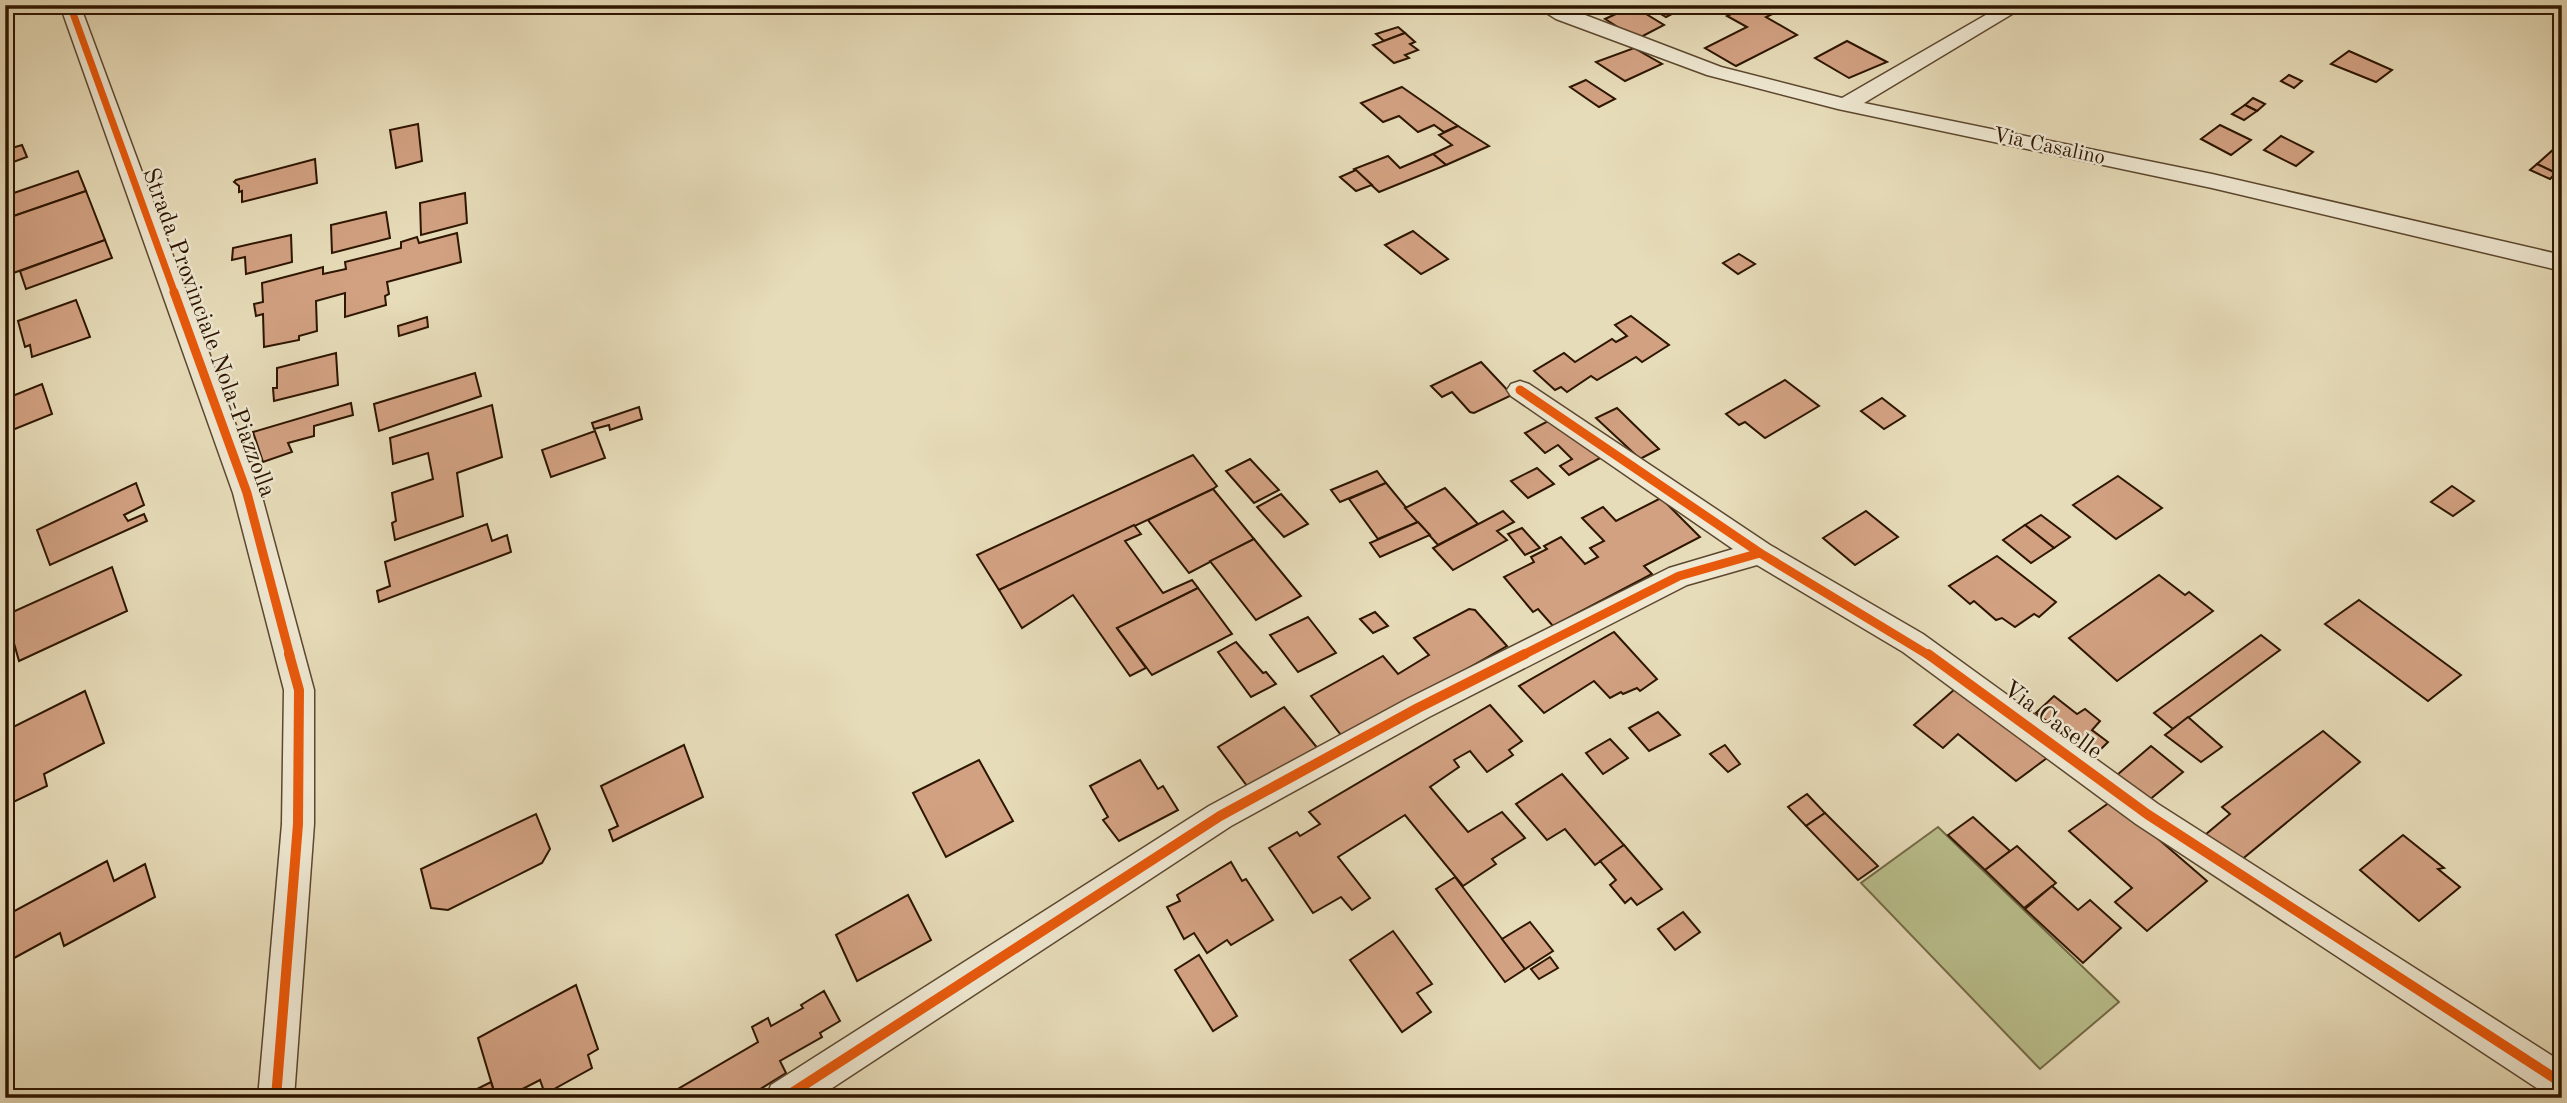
<svg xmlns="http://www.w3.org/2000/svg" width="2567" height="1103" font-family="'Old Standard TT',serif">
  <style>
    .green { fill: #b9bf8c; stroke: #736a46; stroke-width: 2 }
    .building { fill: #d2a182; stroke: #2d1500; stroke-width: 2 }
    .lines { fill: none; stroke-linecap: round; stroke-linejoin: round }
    .minor-casing { stroke: #5c472e; stroke-width: 3 }
    .minor { fill: #efe8d2; fill-rule: evenodd }
    .cycleway-far2-casing { stroke: #efe8d2; stroke-width: 10 }
    .cycleway-far1-casing { stroke: #efe8d2; stroke-width: 13 }
    .cycleway-casing { stroke: #efe8d2; stroke-width: 15 }
    .cycleway-far2 { stroke: #e8590c; stroke-width: 7 }
    .cycleway-far1 { stroke: #e8590c; stroke-width: 9 }
    .cycleway { stroke: #e8590c; stroke-width: 10 }
    .labels { text-anchor: middle; dominant-baseline: central; stroke-width: 5; stroke-linejoin: round; paint-order: stroke }
    .far-street-label { font-size: 21px; fill: #2d1500; stroke: #efe8d2 }
    .street-label { font-size: 24px; fill: #2d1500; stroke: #efe8d2 }
  </style>
  <rect width="100%" height="100%" fill="#e7dcb9"/>
  <filter id="stains"><feTurbulence type="fractalNoise" baseFrequency=".00286" numOctaves="4"/><feColorMatrix values="0 0 0 0 .2 0 0 0 0 .09 0 0 0 0 .02 0 0 0 .5 -.17"/></filter>
  <radialGradient id="worn" r=".72"><stop offset=".6" stop-color="#630" stop-opacity="0"/><stop offset="1" stop-color="#630" stop-opacity=".3"/></radialGradient>
  <path class="green" d="M 1938,827 L 2119,1002 L 2040,1069 L 1861,883 Z"/>
  <g class="building">
    <path d="M 1646,5 L 1689,5 L 1666,17 Z"/>
    <path d="M 1749,5 L 1791,5 L 1766,17 L 1797,35 L 1736,66 L 1705,48 L 1747,27 L 1727,16 Z"/>
    <path d="M 1633,6 L 1664,25 L 1637,39 L 1605,19 Z"/>
    <path d="M 1398,27 L 1405,33 L 1384,41 L 1376,34 Z"/>
    <path d="M 1405,33 L 1415,42 L 1410,44 L 1418,50 L 1405,55 L 1409,58 L 1394,63 L 1373,45 Z"/>
    <path d="M 1847,41 L 1887,62 L 1849,78 L 1815,58 Z"/>
    <path d="M 1634,48 L 1662,64 L 1625,81 L 1596,62 Z"/>
    <path d="M 2349,51 L 2392,70 L 2376,82 L 2331,64 Z"/>
    <path d="M 2289,75 L 2302,81 L 2294,88 L 2281,81 Z"/>
    <path d="M 1586,80 L 1615,99 L 1599,107 L 1570,87 Z"/>
    <path d="M 1402,87 L 1458,126 L 1444,132 L 1434,125 L 1418,132 L 1399,116 L 1383,122 L 1361,103 Z"/>
    <path d="M 2253,98 L 2265,104 L 2257,111 L 2245,105 Z"/>
    <path d="M 2245,105 L 2257,111 L 2244,120 L 2232,114 Z"/>
    <path d="M 418,124 L 422,161 L 396,168 L 390,130 Z"/>
    <path d="M 2220,125 L 2251,140 L 2231,155 L 2201,139 Z"/>
    <path d="M 1458,126 L 1489,146 L 1446,165 L 1433,154 L 1452,145 L 1439,135 Z"/>
    <path d="M 2281,136 L 2313,152 L 2296,166 L 2264,150 Z"/>
    <path d="M 22,145 L 27,157 L 5,165 L 5,150 Z"/>
    <path d="M 2555,148 L 2562,151 L 2562,176 L 2537,164 Z"/>
    <path d="M 1433,154 L 1446,165 L 1379,192 L 1354,169 L 1388,156 L 1400,168 Z"/>
    <path d="M 315,159 L 317,183 L 242,202 L 242,191 L 239,192 L 239,186 L 234,182 L 236,180 Z"/>
    <path d="M 2537,164 L 2556,173 L 2550,179 L 2530,170 Z"/>
    <path d="M 1356,170 L 1372,185 L 1356,191 L 1340,177 Z"/>
    <path d="M 78,171 L 86,191 L 5,219 L 5,196 Z"/>
    <path d="M 86,191 L 105,240 L 5,276 L 5,219 Z"/>
    <path d="M 465,193 L 467,223 L 421,235 L 420,203 Z"/>
    <path d="M 386,212 L 390,238 L 332,253 L 331,225 Z"/>
    <path d="M 1413,231 L 1448,259 L 1421,274 L 1385,245 Z"/>
    <path d="M 457,233 L 461,262 L 387,282 L 389,294 L 385,296 L 386,305 L 345,317 L 345,293 L 316,301 L 317,331 L 299,336 L 299,340 L 264,347 L 263,314 L 256,316 L 254,304 L 263,302 L 262,283 L 323,267 L 323,274 L 346,269 L 345,262 L 401,248 L 401,242 L 417,237 L 419,243 Z"/>
    <path d="M 291,235 L 292,262 L 246,274 L 245,257 L 232,260 L 233,248 Z"/>
    <path d="M 105,240 L 112,258 L 26,289 L 20,271 Z"/>
    <path d="M 1739,254 L 1755,264 L 1738,274 L 1723,263 Z"/>
    <path d="M 76,300 L 90,337 L 32,357 L 30,345 L 25,347 L 18,321 Z"/>
    <path d="M 1631,316 L 1669,345 L 1642,362 L 1636,357 L 1597,380 L 1591,376 L 1567,392 L 1561,387 L 1555,390 L 1534,371 L 1564,353 L 1575,362 L 1612,339 L 1616,342 L 1627,336 L 1615,325 Z"/>
    <path d="M 427,317 L 428,327 L 399,336 L 398,326 Z"/>
    <path d="M 336,353 L 338,385 L 274,401 L 273,388 L 277,388 L 277,368 Z"/>
    <path d="M 1481,362 L 1512,395 L 1474,413 L 1470,412 L 1452,392 L 1442,397 L 1431,386 Z"/>
    <path d="M 475,373 L 481,396 L 379,431 L 374,404 Z"/>
    <path d="M 1785,380 L 1819,406 L 1765,438 L 1745,422 L 1739,425 L 1726,414 Z"/>
    <path d="M 42,384 L 52,414 L 5,433 L 5,399 Z"/>
    <path d="M 1882,398 L 1905,416 L 1884,429 L 1861,411 Z"/>
    <path d="M 351,403 L 353,415 L 314,426 L 314,436 L 288,443 L 292,452 L 263,462 L 253,432 Z"/>
    <path d="M 492,405 L 502,457 L 457,473 L 463,516 L 395,540 L 392,523 L 396,521 L 392,493 L 433,479 L 428,453 L 393,464 L 390,438 Z"/>
    <path d="M 639,407 L 642,419 L 610,430 L 609,425 L 594,429 L 592,423 Z"/>
    <path d="M 1617,408 L 1659,449 L 1640,459 L 1596,418 Z"/>
    <path d="M 1556,417 L 1602,457 L 1569,475 L 1560,466 L 1572,459 L 1558,445 L 1545,453 L 1525,433 Z"/>
    <path d="M 595,431 L 605,458 L 551,477 L 542,450 Z"/>
    <path d="M 1193,455 L 1217,486 L 1213,489 L 999,590 L 977,555 Z"/>
    <path d="M 1250,459 L 1279,490 L 1254,503 L 1226,471 Z"/>
    <path d="M 1537,468 L 1554,484 L 1528,498 L 1511,481 Z"/>
    <path d="M 1377,471 L 1386,483 L 1340,502 L 1331,490 Z"/>
    <path d="M 2118,476 L 2162,508 L 2116,539 L 2073,505 Z"/>
    <path d="M 136,483 L 144,505 L 124,515 L 128,521 L 144,514 L 147,521 L 50,565 L 37,530 Z"/>
    <path d="M 1386,483 L 1418,522 L 1378,539 L 1349,499 Z"/>
    <path d="M 2452,486 L 2474,501 L 2453,516 L 2431,502 Z"/>
    <path d="M 1445,488 L 1478,524 L 1438,545 L 1405,508 Z"/>
    <path d="M 1213,489 L 1254,539 L 1189,573 L 1148,520 Z"/>
    <path d="M 1281,494 L 1308,524 L 1284,537 L 1257,507 Z"/>
    <path d="M 1661,498 L 1700,537 L 1644,566 L 1652,574 L 1553,626 L 1538,609 L 1533,612 L 1504,577 L 1534,562 L 1531,557 L 1547,549 L 1544,546 L 1561,537 L 1585,564 L 1598,557 L 1590,548 L 1604,541 L 1582,518 L 1603,507 L 1616,521 Z"/>
    <path d="M 1503,511 L 1514,522 L 1497,531 L 1507,540 L 1453,570 L 1433,548 Z"/>
    <path d="M 1866,511 L 1898,537 L 1855,565 L 1823,538 Z"/>
    <path d="M 2041,515 L 2070,537 L 2054,548 L 2025,525 Z"/>
    <path d="M 1418,522 L 1430,535 L 1380,557 L 1370,543 Z"/>
    <path d="M 487,524 L 492,541 L 507,535 L 511,552 L 379,602 L 377,591 L 390,586 L 385,562 Z"/>
    <path d="M 1134,525 L 1141,534 L 1125,541 L 1163,593 L 1192,580 L 1198,588 L 1117,628 L 1146,668 L 1130,676 L 1073,595 L 1022,628 L 999,590 Z"/>
    <path d="M 2025,525 L 2054,548 L 2031,563 L 2003,540 Z"/>
    <path d="M 1522,528 L 1540,548 L 1525,555 L 1508,534 Z"/>
    <path d="M 1254,539 L 1301,596 L 1256,620 L 1210,561 Z"/>
    <path d="M 1997,556 L 2056,602 L 2039,617 L 2034,614 L 2015,627 L 2002,618 L 1996,620 L 1974,601 L 1970,604 L 1949,586 Z"/>
    <path d="M 112,567 L 127,611 L 19,661 L 6,615 Z"/>
    <path d="M 2159,575 L 2185,595 L 2189,592 L 2213,611 L 2117,681 L 2069,638 Z"/>
    <path d="M 1198,588 L 1232,634 L 1152,675 L 1117,628 Z"/>
    <path d="M 2359,600 L 2461,675 L 2428,701 L 2325,624 Z"/>
    <path d="M 1469,609 L 1475,610 L 1507,646 L 1344,739 L 1311,696 L 1383,656 L 1398,674 L 1429,655 L 1414,638 Z"/>
    <path d="M 1375,612 L 1388,626 L 1373,633 L 1360,619 Z"/>
    <path d="M 1308,617 L 1336,653 L 1298,672 L 1270,635 Z"/>
    <path d="M 1614,632 L 1657,679 L 1640,691 L 1637,688 L 1623,694 L 1621,692 L 1610,698 L 1594,681 L 1544,713 L 1519,686 Z"/>
    <path d="M 2261,635 L 2280,650 L 2173,729 L 2154,713 Z"/>
    <path d="M 1236,642 L 1263,673 L 1266,672 L 1276,684 L 1251,697 L 1218,652 Z"/>
    <path d="M 1956,688 L 2047,758 L 2016,781 L 1958,734 L 1943,748 L 1914,725 Z"/>
    <path d="M 85,691 L 104,743 L 44,774 L 47,786 L 5,806 L 5,731 Z"/>
    <path d="M 2054,696 L 2077,714 L 2085,709 L 2100,721 L 2092,730 L 2108,742 L 2094,756 L 2036,713 Z"/>
    <path d="M 1490,705 L 1522,741 L 1509,750 L 1513,755 L 1487,772 L 1470,751 L 1454,760 L 1459,767 L 1430,787 L 1468,832 L 1502,812 L 1525,838 L 1492,859 L 1496,864 L 1463,886 L 1405,815 L 1338,857 L 1370,898 L 1352,910 L 1341,897 L 1313,913 L 1269,848 L 1297,832 L 1300,836 L 1320,824 L 1309,812 Z"/>
    <path d="M 1284,707 L 1319,750 L 1250,790 L 1218,747 Z"/>
    <path d="M 1658,712 L 1680,735 L 1649,751 L 1629,728 Z"/>
    <path d="M 2188,717 L 2222,747 L 2201,762 L 2165,735 Z"/>
    <path d="M 2323,731 L 2360,762 L 2240,861 L 2205,835 L 2230,814 L 2222,807 Z"/>
    <path d="M 1610,739 L 1628,758 L 1603,774 L 1586,753 Z"/>
    <path d="M 684,745 L 703,797 L 613,841 L 609,830 L 618,826 L 601,786 Z"/>
    <path d="M 1725,745 L 1740,764 L 1728,772 L 1710,754 Z"/>
    <path d="M 2151,746 L 2183,772 L 2142,806 L 2110,781 Z"/>
    <path d="M 979,760 L 1013,821 L 946,857 L 913,793 Z"/>
    <path d="M 1140,760 L 1158,789 L 1163,786 L 1178,810 L 1119,841 L 1103,820 L 1108,817 L 1090,786 Z"/>
    <path d="M 1562,774 L 1624,845 L 1595,865 L 1565,829 L 1547,840 L 1516,804 Z"/>
    <path d="M 1807,794 L 1825,813 L 1806,826 L 1788,807 Z"/>
    <path d="M 2113,800 L 2207,881 L 2147,931 L 2115,902 L 2132,888 L 2069,831 Z"/>
    <path d="M 1825,813 L 1878,866 L 1858,880 L 1806,826 Z"/>
    <path d="M 536,814 L 550,849 L 542,863 L 448,910 L 431,908 L 421,869 Z"/>
    <path d="M 1973,817 L 2010,851 L 1985,870 L 1948,835 Z"/>
    <path d="M 2403,835 L 2444,868 L 2438,869 L 2460,887 L 2419,921 L 2360,870 Z"/>
    <path d="M 1624,845 L 1662,889 L 1637,905 L 1631,898 L 1625,903 L 1610,885 L 1616,880 L 1600,861 Z"/>
    <path d="M 2017,846 L 2056,883 L 2024,908 L 1985,870 Z"/>
    <path d="M 107,861 L 114,881 L 145,864 L 155,897 L 64,946 L 60,933 L 5,963 L 5,916 Z"/>
    <path d="M 1231,862 L 1242,881 L 1246,879 L 1273,920 L 1231,945 L 1227,940 L 1207,953 L 1194,933 L 1184,939 L 1167,907 L 1180,901 L 1177,895 Z"/>
    <path d="M 1455,877 L 1525,969 L 1505,982 L 1436,889 Z"/>
    <path d="M 2052,886 L 2078,910 L 2090,900 L 2121,928 L 2083,963 L 2025,909 Z"/>
    <path d="M 908,895 L 931,940 L 857,981 L 836,935 Z"/>
    <path d="M 1683,912 L 1700,932 L 1675,950 L 1658,929 Z"/>
    <path d="M 1530,922 L 1553,951 L 1525,969 L 1502,939 Z"/>
    <path d="M 1393,931 L 1432,984 L 1417,993 L 1431,1012 L 1402,1032 L 1350,960 Z"/>
    <path d="M 1199,955 L 1237,1016 L 1213,1031 L 1175,970 Z"/>
    <path d="M 1550,957 L 1558,968 L 1539,979 L 1531,969 Z"/>
    <path d="M 576,985 L 598,1049 L 588,1055 L 592,1068 L 545,1094 L 540,1080 L 505,1098 L 496,1098 L 478,1038 Z"/>
    <path d="M 824,991 L 840,1021 L 820,1033 L 822,1037 L 780,1061 L 786,1073 L 746,1098 L 682,1098 L 678,1089 L 758,1042 L 752,1027 L 768,1018 L 771,1026 L 803,1008 L 801,1005 Z"/>
    <path d="M 491,1082 L 496,1098 L 468,1098 L 467,1094 Z"/>
  </g>
  <g class="lines">
    <defs>
      <g id="minor">
        <path d="M 60,5 L 80,5 L 261,493 L 314,690 L 314,824 L 294,1098 L 258,1098 L 282,824 L 284,690 L 233,493 Z"/>
        <path d="M 1534,5 L 1559,5 L 1721,67 L 1842,98 L 2003,5 L 2027,5 L 1864,103 L 2212,174 L 2562,255 L 2562,271 L 2212,188 L 1838,109 L 1707,75 L 1556,19 Z"/>
        <path d="M 1520,381 L 1529,384 L 1770,545 L 1923,634 L 2158,804 L 2562,1062 L 2562,1098 L 2549,1096 L 2136,824 L 1903,652 L 1757,565 L 1687,585 L 1429,717 L 1231,826 L 817,1098 L 766,1098 L 771,1085 L 1209,806 L 1407,699 L 1669,568 L 1733,549 L 1511,396 L 1507,390 L 1511,384 Z"/>
      </g>
    </defs>
    <use href="#minor" class="minor-casing"/>
    <use href="#minor" class="minor"/>
    <defs>
      <path id="cycleway-far2" d="M 70,5 L 175,294"/>
      <g id="cycleway-far1">
        <path d="M 174,292 L 247,493 L 290,656"/>
        <path d="M 1520,390 L 1760,553 L 1930,656"/>
        <path d="M 1521,656 L 1679,576 L 1760,553"/>
      </g>
      <g id="cycleway">
        <path d="M 1928,654 L 2147,814 L 2562,1083"/>
        <path d="M 276,1098 L 298,824 L 299,690 L 289,654"/>
        <path d="M 784,1098 L 1220,816 L 1418,708 L 1525,654"/>
      </g>
    </defs>
    <use href="#cycleway-far2" class="cycleway-far2-casing"/>
    <use href="#cycleway-far1" class="cycleway-far1-casing"/>
    <use href="#cycleway" class="cycleway-casing"/>
    <use href="#cycleway-far2" class="cycleway-far2"/>
    <use href="#cycleway-far1" class="cycleway-far1"/>
    <use href="#cycleway" class="cycleway"/>
  </g>
  <g class="labels">
    <g class="far-street-label">
      <text transform="translate(2049 147) rotate(12)">Via Casalino</text>
    </g>
    <g class="street-label">
      <text transform="translate(208 333) rotate(70)">Strada Provinciale Nola-Piazzolla</text>
      <text transform="translate(2052 721) rotate(36)">Via Caselle</text>
    </g>
  </g>
  <rect width="2567" height="1103" fill="none" stroke="#e7dcb9" stroke-width="28"/>
  <rect x="7" y="7" width="2553" height="1089" fill="none" stroke="#2d1500" stroke-width="3.5"/>
  <rect x="14" y="14" width="2539" height="1075" fill="none" stroke="#2d1500" stroke-width="2"/>
  <rect width="100%" height="100%" filter="url(#stains)"/>
  <rect width="100%" height="100%" fill="url(#worn)"/>
</svg>
